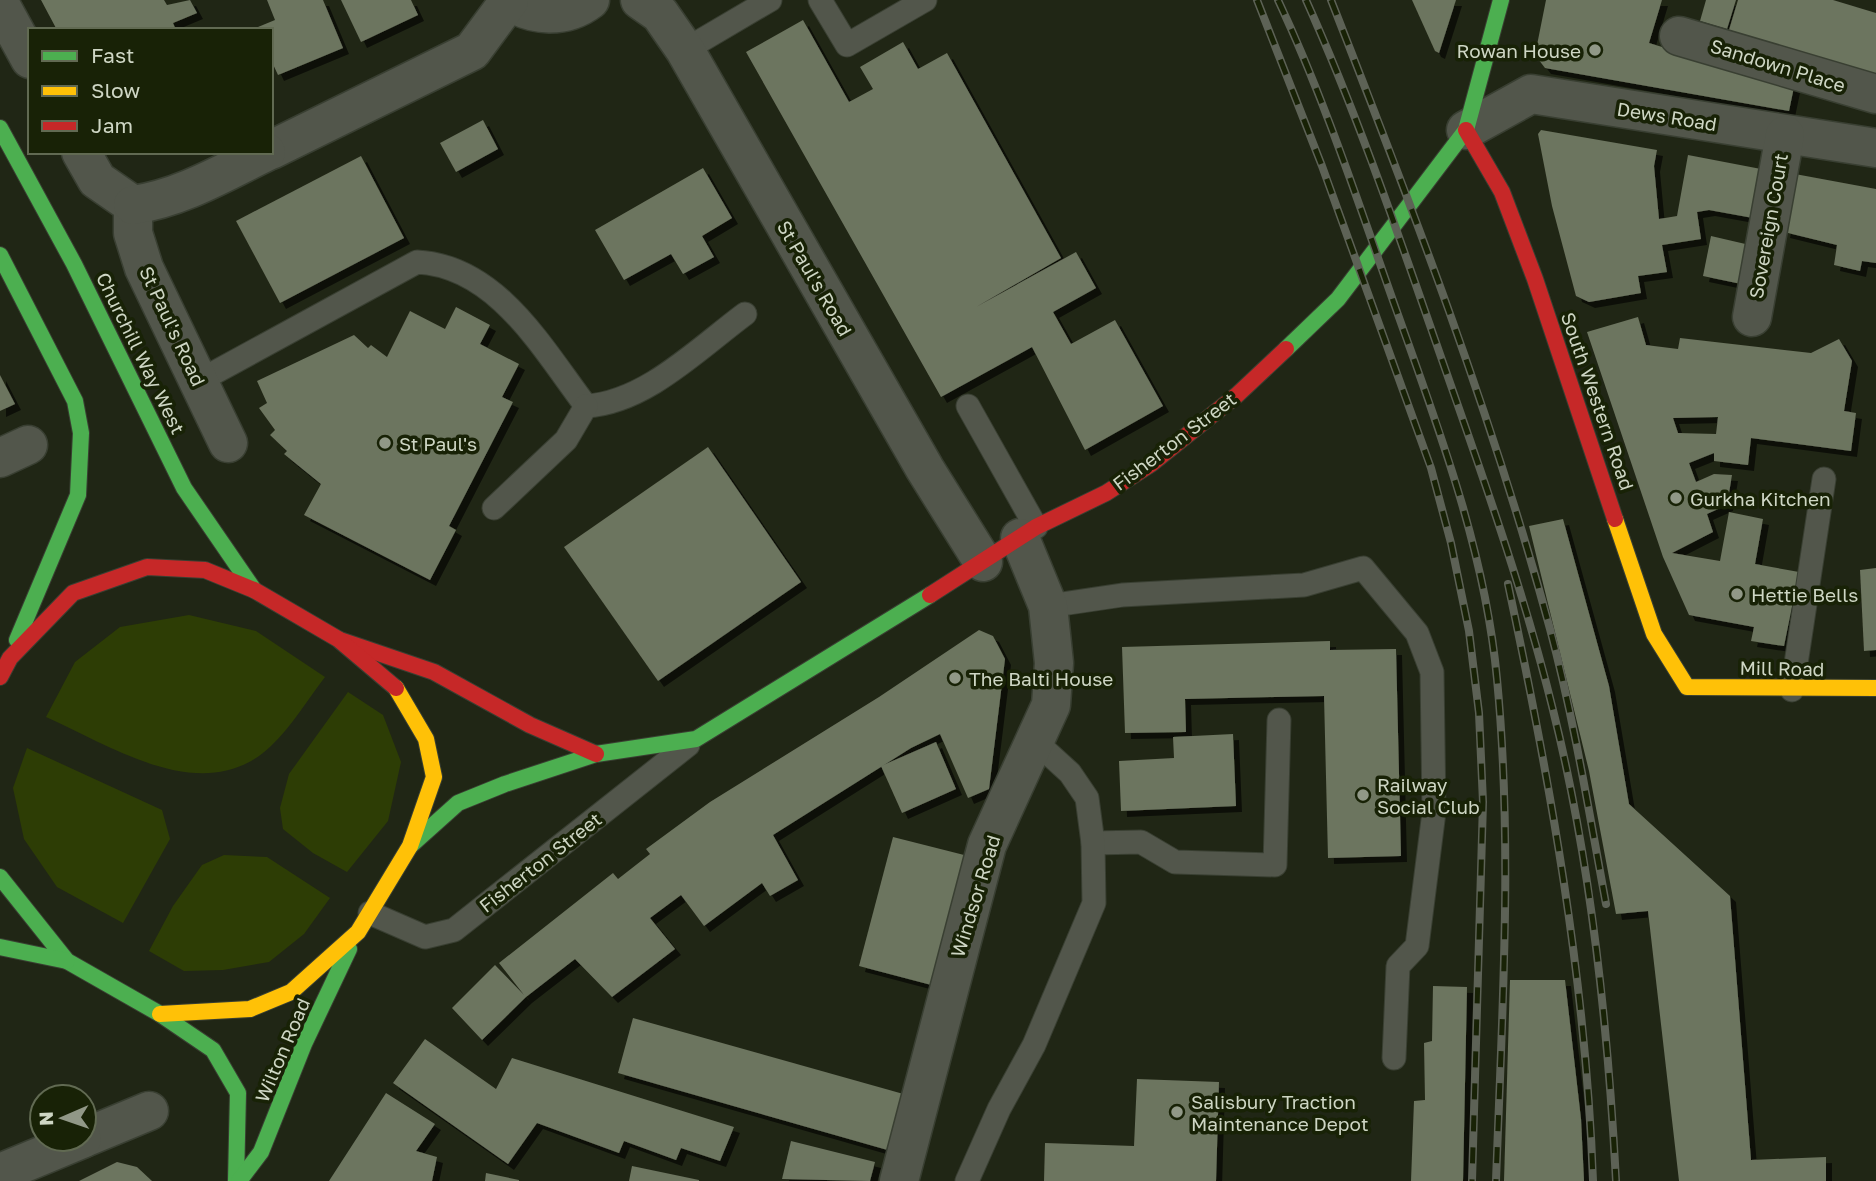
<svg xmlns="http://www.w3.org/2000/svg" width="1876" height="1181" font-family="'Golos Text',sans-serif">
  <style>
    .green { fill: #2d3d05 }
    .building { fill: #6c745f; fill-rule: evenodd; filter: url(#shadow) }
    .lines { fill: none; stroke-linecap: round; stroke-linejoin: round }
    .lane-casing { stroke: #393f32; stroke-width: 25 }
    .street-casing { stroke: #393f32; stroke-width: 41 }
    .fast-casing { stroke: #393f32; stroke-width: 18 }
    .slow-casing { stroke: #393f32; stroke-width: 18 }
    .jam-casing { stroke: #393f32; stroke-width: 18 }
    .lane { stroke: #52564b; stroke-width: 23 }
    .street { stroke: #52564b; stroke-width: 38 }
    .fast { stroke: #4caf50; stroke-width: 16 }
    .slow { stroke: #ffc107; stroke-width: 16 }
    .jam { stroke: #c62828; stroke-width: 16 }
    .rail-casing { stroke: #5d6256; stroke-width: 8 }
    .rail { stroke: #182206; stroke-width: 5; stroke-dasharray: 16; stroke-linecap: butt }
    .poi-dot { fill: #919887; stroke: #182206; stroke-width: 2.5 }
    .labels { text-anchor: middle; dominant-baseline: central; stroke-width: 7; stroke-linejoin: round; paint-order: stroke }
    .poi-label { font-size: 19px; fill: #ced6c4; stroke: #182206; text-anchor: start }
    .street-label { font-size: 19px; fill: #ced6c4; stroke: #182206 }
  </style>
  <defs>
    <filter id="shadow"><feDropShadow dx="6" dy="6" stdDeviation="0" flood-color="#0009"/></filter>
  </defs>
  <rect width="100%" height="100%" fill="#202615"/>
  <g class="green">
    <path d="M 189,615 L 256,631 L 325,677 C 308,699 292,726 271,746 C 205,809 113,747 46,717 L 75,662 L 120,627 Z"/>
    <path d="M 348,692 L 383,715 L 401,762 L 388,821 L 347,872 L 313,853 L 283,829 L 280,808 L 289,774 Z"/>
    <path d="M 27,748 L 162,810 L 170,839 L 123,923 L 57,887 L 24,839 L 13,788 Z"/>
    <path d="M 224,855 L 267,857 L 330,898 L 304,934 L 269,962 L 223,970 L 184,971 L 149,951 L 173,906 L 202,865 Z"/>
  </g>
  <g class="building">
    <path d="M 41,0 L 164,0 L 167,5 L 190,0 L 197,13 L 173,23 L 176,30 L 57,30 Z"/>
    <path d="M 267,0 L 323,0 L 343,48 L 278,75 L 271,60 L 271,30 L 258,27 L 275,20 Z"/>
    <path d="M 341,0 L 411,0 L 418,15 L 361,42 Z"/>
    <path d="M 1412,0 L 1456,0 L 1439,53 L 1435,51 Z"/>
    <path d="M 1546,0 L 1662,0 L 1649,43 L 1794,87 L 1789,111 L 1545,68 L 1535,55 Z"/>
    <path d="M 1706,0 L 1736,0 L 1727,29 L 1700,21 Z"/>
    <path d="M 1738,0 L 1833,0 L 1876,13 L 1876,77 L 1729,30 Z"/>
    <path d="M 803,20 L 849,102 L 873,89 L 860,67 L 903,42 L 918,69 L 947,53 L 1061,258 L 976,307 L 1076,252 L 1096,288 L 1053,312 L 1071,344 L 1115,320 L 1163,406 L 1085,450 L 1032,347 L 941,397 L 746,52 Z"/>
    <path d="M 483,120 L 498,149 L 456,172 L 440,143 Z"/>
    <path d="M 1541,130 L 1657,150 L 1654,166 L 1659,219 L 1677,216 L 1688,155 L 1761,169 L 1753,218 L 1709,210 L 1697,212 L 1701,239 L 1662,245 L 1667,272 L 1638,276 L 1641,293 L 1589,302 L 1576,296 L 1552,206 L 1538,134 Z"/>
    <path d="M 361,156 L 404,238 L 280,303 L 236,221 Z"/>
    <path d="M 703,168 L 732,218 L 702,236 L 714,257 L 683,274 L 671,254 L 624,280 L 595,230 Z"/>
    <path d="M 1795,174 L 1876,189 L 1876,263 L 1862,261 L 1860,271 L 1834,265 L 1837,245 L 1784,232 Z"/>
    <path d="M 1711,236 L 1754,246 L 1746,285 L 1703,276 Z"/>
    <path d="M 456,307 L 490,325 L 480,344 L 519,364 L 502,397 L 513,402 L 449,526 L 456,530 L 430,580 L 304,515 L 321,484 L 284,454 L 287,451 L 270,435 L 275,430 L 259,408 L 267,403 L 257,381 L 354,335 L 368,348 L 371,345 L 387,357 L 410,311 L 445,329 Z"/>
    <path d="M 1638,317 L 1646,345 L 1678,349 L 1680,338 L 1811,353 L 1839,339 L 1852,361 L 1844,411 L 1856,413 L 1851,451 L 1751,438 L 1748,465 L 1714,461 L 1714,453 L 1689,463 L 1696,482 L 1714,474 L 1732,475 L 1727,505 L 1707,514 L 1713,532 L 1672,553 L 1720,561 L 1729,512 L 1763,519 L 1755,564 L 1799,572 L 1784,646 L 1751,641 L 1754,627 L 1689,615 L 1663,557 L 1587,332 ZM 1718,417 L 1716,434 L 1678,433 L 1673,418 Z"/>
    <path d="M 0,375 L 15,404 L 0,411 Z"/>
    <path d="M 708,447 L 801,582 L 658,681 L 564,547 Z"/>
    <path d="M 1563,519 L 1609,686 L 1629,804 L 1730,896 L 1751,1160 L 1826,1157 L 1826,1181 L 1679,1181 L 1648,911 L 1616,914 L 1589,771 L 1529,526 Z"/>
    <path d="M 1876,568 L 1876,650 L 1864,651 L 1860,570 Z"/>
    <path d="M 979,630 L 993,636 L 1005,659 L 989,789 L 968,798 L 940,734 L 911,748 L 773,835 L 798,880 L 770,896 L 762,883 L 704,926 L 681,895 L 650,918 L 675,949 L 612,997 L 575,959 L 526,997 L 482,1040 L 452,1008 L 495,965 L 524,995 L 499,963 L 613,873 L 618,879 L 650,854 L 646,849 L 710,802 L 879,697 Z"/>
    <path d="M 1330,641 L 1330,650 L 1396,649 L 1401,856 L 1328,858 L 1324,696 L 1185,699 L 1186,732 L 1125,733 L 1122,647 Z"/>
    <path d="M 1233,734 L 1236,806 L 1121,811 L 1119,761 L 1174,758 L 1173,737 Z"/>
    <path d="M 936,742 L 956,789 L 902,813 L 881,766 Z"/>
    <path d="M 893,837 L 972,857 L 939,987 L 859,966 Z"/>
    <path d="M 1510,980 L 1565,980 L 1581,1119 L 1584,1181 L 1504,1181 Z"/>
    <path d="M 1433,986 L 1467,987 L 1463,1181 L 1411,1181 L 1414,1101 L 1425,1100 L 1424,1043 L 1432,1041 Z"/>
    <path d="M 633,1018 L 907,1095 L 891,1151 L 618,1073 Z"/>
    <path d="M 425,1039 L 496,1089 L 512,1058 L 734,1127 L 720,1161 L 681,1148 L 676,1160 L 624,1141 L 619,1153 L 537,1123 L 508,1164 L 393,1083 Z"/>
    <path d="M 1137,1079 L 1219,1082 L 1216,1181 L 1044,1181 L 1045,1143 L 1134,1146 Z"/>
    <path d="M 386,1093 L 435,1124 L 416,1151 L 437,1157 L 432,1181 L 329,1181 Z"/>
    <path d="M 791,1141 L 875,1162 L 870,1181 L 782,1179 Z"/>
    <path d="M 117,1162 L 137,1167 L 152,1181 L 79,1181 Z"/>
    <path d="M 632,1166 L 699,1180 L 699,1181 L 629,1181 Z"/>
    <path d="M 486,1173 L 519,1180 L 519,1181 L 485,1181 Z"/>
  </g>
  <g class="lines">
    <defs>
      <g id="lane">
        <path d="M 820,0 L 847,45 L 925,0"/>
        <path d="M 685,50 L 770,0"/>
        <path d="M 199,381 L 417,262 C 497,266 542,348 586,406 C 645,403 699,348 745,314"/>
        <path d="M 968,406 L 1036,527"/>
        <path d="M 494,508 L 566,440 L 586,406"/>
        <path d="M 1048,606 L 1122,595 L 1304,585 L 1363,568 L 1417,633 L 1432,672 L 1434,812 L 1417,946 L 1398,966 L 1394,1058"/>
        <path d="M 1792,690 L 1824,479"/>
        <path d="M 1093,843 L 1141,842 L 1175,862 L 1275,865 L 1279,720"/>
        <path d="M 370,913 L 425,937 L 454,930 L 688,745"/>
        <path d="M 967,1181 L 999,1109 L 1034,1045 L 1094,903 L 1093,843 L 1087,798 L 1070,773 L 1036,742"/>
      </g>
      <g id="street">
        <path d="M 507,0 C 533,17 565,19 590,0"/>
        <path d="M 640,0 L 660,14 L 685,50 L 925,469 L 983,562"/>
        <path d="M 0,4 L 30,59"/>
        <path d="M 1679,36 L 1876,94"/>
        <path d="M 1466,130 L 1531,94 L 1876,148"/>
        <path d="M 271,150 L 472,51 L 509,1"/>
        <path d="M 81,152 L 97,180 L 133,205 L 133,233 L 144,268 L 228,443"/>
        <path d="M 133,205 C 181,198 223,173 266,152"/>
        <path d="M 1752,317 L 1785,135"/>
        <path d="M 0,458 L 28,445"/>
        <path d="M 84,1138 L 149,1111"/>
        <path d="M 0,1173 L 82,1139"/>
        <path d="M 899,1181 L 987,845 L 1051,705 L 1054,663 L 1048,606 L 1020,538"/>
      </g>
      <g id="fast">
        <path d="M 0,128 L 74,264 L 184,488 L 254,590"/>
        <path d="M 0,255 L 75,401 L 81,433 L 78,495 L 17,640"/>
        <path d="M 1286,349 L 1338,299 L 1466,130 L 1501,0"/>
        <path d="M 410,846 L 458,803 L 505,784 L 596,754 L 696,739 L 930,595"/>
        <path d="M 0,877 L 67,961 L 160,1014 L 213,1050 L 238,1093 L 236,1181"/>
        <path d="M 0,947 L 67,961"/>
        <path d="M 239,1181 L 261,1152 L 304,1044 L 349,949"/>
      </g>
      <g id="slow">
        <path d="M 1615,519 L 1654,634 L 1687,687 L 1876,688"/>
        <path d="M 160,1014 L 250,1009 L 291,992 L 358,932 L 410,846 L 434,777 L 426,739 L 396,688"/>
      </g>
      <g id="jam">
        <path d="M 1466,130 L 1502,192 L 1535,279 L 1615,519"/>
        <path d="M 930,595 L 1036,527 L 1106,493 L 1151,464 L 1237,395 L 1286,349"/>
        <path d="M 340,640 L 434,672 L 530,725 L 596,754"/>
        <path d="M 0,677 L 10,658 L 73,593 L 147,567 L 205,570 L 254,590 L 338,639 L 396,688"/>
      </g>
    </defs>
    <use href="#lane" class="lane-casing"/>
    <use href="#street" class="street-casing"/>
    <use href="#fast" class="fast-casing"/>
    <use href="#slow" class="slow-casing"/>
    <use href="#jam" class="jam-casing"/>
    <use href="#lane" class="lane"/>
    <use href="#street" class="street"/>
    <use href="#fast" class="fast"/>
    <use href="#slow" class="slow"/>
    <use href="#jam" class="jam"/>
    <defs>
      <g id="rail">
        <path d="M 1257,0 L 1322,166 L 1431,468 L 1451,543 L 1469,631 L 1479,713 L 1483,802 L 1472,1181"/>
        <path d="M 1278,0 C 1325,100 1359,205 1396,309 C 1439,430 1485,550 1497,679 C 1513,846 1502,1014 1496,1181"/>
        <path d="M 1306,0 C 1355,109 1394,222 1433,334 C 1476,458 1522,583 1553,710 C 1591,861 1608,1026 1616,1181"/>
        <path d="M 1331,0 C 1412,207 1492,414 1550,629 C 1574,719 1589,812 1606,904"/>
        <path d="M 1508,584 C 1550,781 1586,980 1593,1181"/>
      </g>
    </defs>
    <use href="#rail" class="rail-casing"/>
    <use href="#rail" class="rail"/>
  </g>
  <g class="poi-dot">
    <circle cx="1595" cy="50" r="7"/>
    <circle cx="385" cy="443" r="7"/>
    <circle cx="1676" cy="498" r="7"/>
    <circle cx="1737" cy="594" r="7"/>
    <circle cx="955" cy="678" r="7"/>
    <circle cx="1363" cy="795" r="7"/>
    <circle cx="1177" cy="1112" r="7"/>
  </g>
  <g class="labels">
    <g class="poi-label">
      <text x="1581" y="50" text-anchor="end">Rowan House</text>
      <text x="399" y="443">St Paul's</text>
      <text x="1690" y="498">Gurkha Kitchen</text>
      <text x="1751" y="594">Hettie Bells</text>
      <text x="969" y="678">The Balti House</text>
      <text x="1377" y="784">Railway<tspan x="1377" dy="22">Social Club</tspan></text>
      <text x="1191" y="1101">Salisbury Traction<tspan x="1191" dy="22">Maintenance Depot</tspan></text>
    </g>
    <g class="street-label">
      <text transform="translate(1778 65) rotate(17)">Sandown Place</text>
      <text transform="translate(1667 116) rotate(9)">Dews Road</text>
      <text transform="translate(1768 226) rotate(-80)">Sovereign Court</text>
      <text transform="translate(815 278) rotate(60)">St Paul's Road</text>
      <text transform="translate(173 326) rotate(65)">St Paul's Road</text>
      <text transform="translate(141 353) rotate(64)">Churchill Way West</text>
      <text transform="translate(1598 401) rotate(71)">South Western Road</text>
      <text transform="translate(1174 441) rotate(-37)">Fisherton Street</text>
      <text transform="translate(1782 668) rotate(1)">Mill Road</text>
      <text transform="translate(540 862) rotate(-38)">Fisherton Street</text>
      <text transform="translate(975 896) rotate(-73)">Windsor Road</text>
      <text transform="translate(282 1050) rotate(-67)">Wilton Road</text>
    </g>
  </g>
  <rect x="28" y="28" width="245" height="126" fill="#182206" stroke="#616a52" stroke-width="2"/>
  <rect x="42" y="51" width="35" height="10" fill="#4caf50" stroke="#616a52" stroke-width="2"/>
  <text x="91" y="63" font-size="21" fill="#ced6c4">Fast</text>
  <rect x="42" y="86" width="35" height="10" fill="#ffc107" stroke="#616a52" stroke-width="2"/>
  <text x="91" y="98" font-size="21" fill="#ced6c4">Slow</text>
  <rect x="42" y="121" width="35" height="10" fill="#c62828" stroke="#616a52" stroke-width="2"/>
  <text x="91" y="133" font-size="21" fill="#ced6c4">Jam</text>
  <g transform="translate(63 1118) rotate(268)"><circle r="33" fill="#182206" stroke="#616a52" stroke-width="2"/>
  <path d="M0-5L12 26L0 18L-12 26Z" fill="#919887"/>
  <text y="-10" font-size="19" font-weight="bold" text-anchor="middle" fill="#ced6c4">N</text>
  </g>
</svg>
